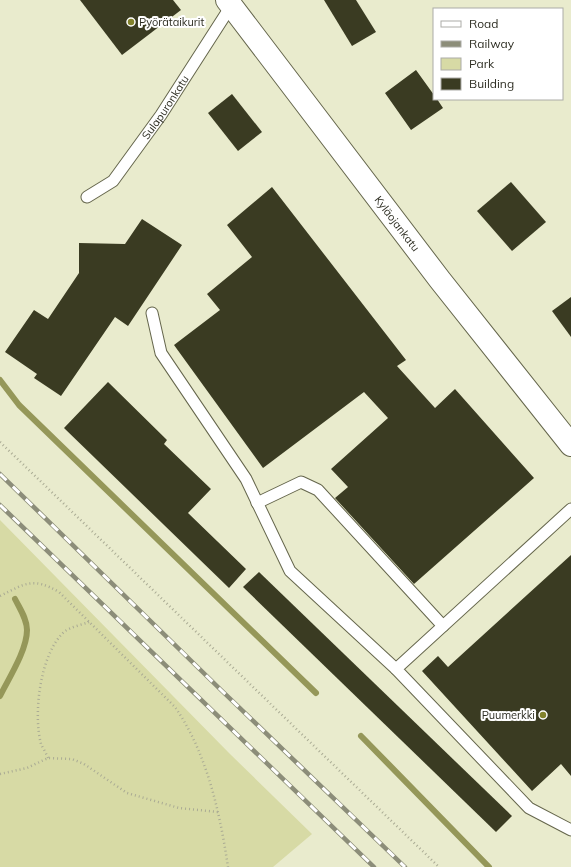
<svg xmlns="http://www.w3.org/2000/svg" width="571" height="867" font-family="Mulish,sans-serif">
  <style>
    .green { fill: #d7daa5 }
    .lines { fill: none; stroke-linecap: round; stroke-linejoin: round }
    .stream { stroke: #959759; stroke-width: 6 }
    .building { fill: #3a3b22 }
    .lane-casing { stroke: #65664c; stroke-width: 13 }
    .street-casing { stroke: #65664c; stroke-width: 24 }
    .path { stroke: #aaab94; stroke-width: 2.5; stroke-dasharray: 1 3; stroke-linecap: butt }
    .lane { stroke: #fff; stroke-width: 11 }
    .street { stroke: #fff; stroke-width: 22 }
    .rail-casing { stroke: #8c8d79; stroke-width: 4.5 }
    .rail { stroke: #fff; stroke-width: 3; stroke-dasharray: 9; stroke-linecap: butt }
    .poi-dot { fill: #82822c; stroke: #fff; stroke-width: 1.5 }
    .labels { text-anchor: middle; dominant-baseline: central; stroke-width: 4; stroke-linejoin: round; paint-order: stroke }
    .poi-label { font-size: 11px; fill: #2f2f24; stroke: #fff; text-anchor: start }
    .street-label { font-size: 11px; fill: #2f2f24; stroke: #fff }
  </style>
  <rect width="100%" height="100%" fill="#e9ebcd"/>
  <path class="green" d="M 0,520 L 229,753 L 312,834 L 273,867 L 0,867 Z"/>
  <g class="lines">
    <g class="stream">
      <path d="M 0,380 L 19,405 L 316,693"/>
      <path d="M 0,696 C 9,678 27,650 27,630 C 27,619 20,609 15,599"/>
      <path d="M 361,736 L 489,867"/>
    </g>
  </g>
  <g class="building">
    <path d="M 80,0 L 173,0 L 181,10 L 122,55 Z"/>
    <path d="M 324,0 L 356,0 L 376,32 L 352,46 Z"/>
    <path d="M 416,70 L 434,95 L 434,99 L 437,99 L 443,108 L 411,130 L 385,93 Z"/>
    <path d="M 232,94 L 262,132 L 238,151 L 208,113 Z"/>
    <path d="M 511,182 L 546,222 L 512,251 L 477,211 Z"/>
    <path d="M 272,187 L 406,360 L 397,366 L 435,408 L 455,389 L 534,478 L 414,584 L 335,498 L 348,487 L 331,469 L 388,418 L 364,392 L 263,468 L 174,345 L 220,310 L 207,294 L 252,257 L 227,225 Z"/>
    <path d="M 142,219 L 182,245 L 128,326 L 115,317 L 61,396 L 34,378 L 37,374 L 5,352 L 34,310 L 48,319 L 79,273 L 79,243 L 125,244 Z"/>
    <path d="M 571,297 L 571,337 L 552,311 Z"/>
    <path d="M 108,382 L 167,440 L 164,444 L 211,489 L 188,513 L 246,569 L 229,588 L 64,428 Z"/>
    <path d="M 571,555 L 571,776 L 561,764 L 532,791 L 422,671 L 438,656 L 448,667 Z"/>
    <path d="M 259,572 L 512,816 L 496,832 L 243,587 Z"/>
  </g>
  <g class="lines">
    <defs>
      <g id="lane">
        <path id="s1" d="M 87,197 L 113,181 L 161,115 L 231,6"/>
        <path d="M 152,313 L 161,353 L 246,479 L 290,571 L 396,669"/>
        <path d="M 257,503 L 301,482 L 318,490 L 443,626"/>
        <path d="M 571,509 L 396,669 L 529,808 L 571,830"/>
      </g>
      <g id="street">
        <path id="s2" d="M 227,0 L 440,280 L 571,445"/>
      </g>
    </defs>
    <use href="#lane" class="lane-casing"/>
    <use href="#street" class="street-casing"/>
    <g class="path">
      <path d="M 0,442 L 439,867"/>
      <path d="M 0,596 C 26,583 33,577 59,592 L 175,707 C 207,753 220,813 228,867"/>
      <path d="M 48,758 C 46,753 43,748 41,744 C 33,714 40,654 64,632 C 70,627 81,625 89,622"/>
      <path d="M 0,774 L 27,768 L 48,758 L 72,759 L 84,764 L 127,793 L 179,808 L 218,812"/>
    </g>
    <use href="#lane" class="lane"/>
    <use href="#street" class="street"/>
    <defs>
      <g id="rail">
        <path d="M 0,474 L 220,689 L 405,867"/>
        <path d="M 0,505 L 374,867"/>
      </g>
    </defs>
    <use href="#rail" class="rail-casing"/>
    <use href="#rail" class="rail"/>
  </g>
  <g class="poi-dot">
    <circle cx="131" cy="22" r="4"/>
    <circle cx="543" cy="715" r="4"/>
  </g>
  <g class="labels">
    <g class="poi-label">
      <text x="139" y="22">Pyörätaikurit</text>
      <text x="535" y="715" text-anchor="end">Puumerkki</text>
    </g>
    <g class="street-label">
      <text stroke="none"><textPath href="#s1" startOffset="121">Sulapuronkatu</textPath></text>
      <text stroke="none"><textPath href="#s2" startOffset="281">Kyläojankatu</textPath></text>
    </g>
  </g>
  <rect x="433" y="8" width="130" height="92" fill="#ffffff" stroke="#acaca7"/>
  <rect x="441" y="21" width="20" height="6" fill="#ffffff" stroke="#acaca7"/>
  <text x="469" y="28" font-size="12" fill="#2f2f24">Road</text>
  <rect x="441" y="41" width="20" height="6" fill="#8c8d79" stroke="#acaca7"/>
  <text x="469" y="48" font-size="12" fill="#2f2f24">Railway</text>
  <rect x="441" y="58" width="20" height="12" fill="#d7daa5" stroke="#acaca7"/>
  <text x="469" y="68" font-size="12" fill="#2f2f24">Park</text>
  <rect x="441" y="78" width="20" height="12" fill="#3a3b22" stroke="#acaca7"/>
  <text x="469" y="88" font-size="12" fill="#2f2f24">Building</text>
</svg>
